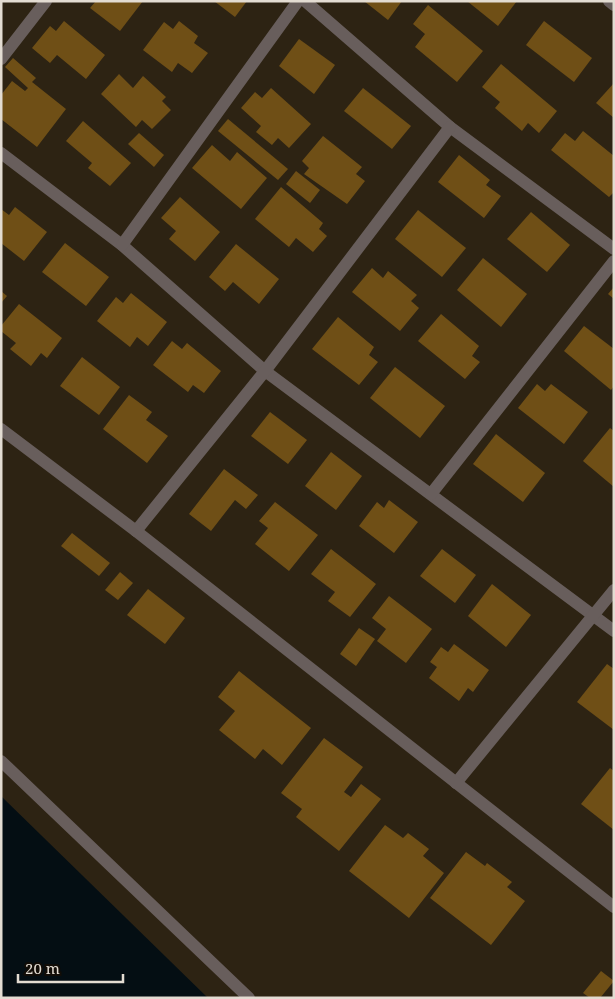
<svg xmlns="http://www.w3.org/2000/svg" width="615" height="999" font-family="'Noto Serif',serif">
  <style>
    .water { fill: #040e13 }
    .building { fill: #6f4f16 }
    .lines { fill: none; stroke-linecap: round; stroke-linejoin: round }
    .minor { stroke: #685e5c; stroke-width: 12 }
    .tertiary { stroke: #685e5c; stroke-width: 12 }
  </style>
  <rect width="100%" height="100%" fill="#2d2313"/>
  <path class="water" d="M 1,796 L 208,998 L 1,998 Z"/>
  <g class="building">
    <path d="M 96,1 L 143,1 L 120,31 L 90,8 Z"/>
    <path d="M 214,1 L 247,1 L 235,17 Z"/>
    <path d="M 364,1 L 402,1 L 388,20 Z"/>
    <path d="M 467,1 L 517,1 L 498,26 Z"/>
    <path d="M 428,5 L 483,51 L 457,82 L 415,47 L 425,34 L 413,24 Z"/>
    <path d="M 64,21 L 105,55 L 86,79 L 57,55 L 50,63 L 32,48 L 50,26 L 56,31 Z"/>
    <path d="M 179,21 L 198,36 L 194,43 L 208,53 L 192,73 L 178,63 L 172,72 L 143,50 L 164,22 L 173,29 Z"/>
    <path d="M 544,21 L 592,58 L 574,82 L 526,45 Z"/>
    <path d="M 299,39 L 335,65 L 314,94 L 279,66 Z"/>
    <path d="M 13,58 L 36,78 L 32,82 L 66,109 L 37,147 L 1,119 L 1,95 L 12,81 L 25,91 L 28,88 L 5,67 Z"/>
    <path d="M 501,64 L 557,111 L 539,133 L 528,123 L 522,131 L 495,108 L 500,102 L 482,87 Z"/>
    <path d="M 119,74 L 133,88 L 143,76 L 166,97 L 162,101 L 171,110 L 152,129 L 142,120 L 136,127 L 101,94 Z"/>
    <path d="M 614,83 L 614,118 L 596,103 Z"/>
    <path d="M 271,88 L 311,124 L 289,148 L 278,138 L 272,145 L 256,132 L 261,126 L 241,108 L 255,92 L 262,98 Z"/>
    <path d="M 363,88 L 411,126 L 392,149 L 344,111 Z"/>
    <path d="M 228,119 L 288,169 L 278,180 L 218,131 Z"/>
    <path d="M 83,121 L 131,163 L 110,186 L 88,168 L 92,163 L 66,141 Z"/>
    <path d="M 583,131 L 614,156 L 614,192 L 609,197 L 551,150 L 565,133 L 575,141 Z"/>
    <path d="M 139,133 L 164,155 L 154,167 L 128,144 Z"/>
    <path d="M 323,136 L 362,167 L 356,174 L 365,181 L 347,204 L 304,174 L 309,168 L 302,161 Z"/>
    <path d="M 212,145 L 230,161 L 237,152 L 267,178 L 241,209 L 192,168 Z"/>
    <path d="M 459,155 L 490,180 L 486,185 L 501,196 L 484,218 L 438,182 Z"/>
    <path d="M 296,171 L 320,190 L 310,203 L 286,184 Z"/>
    <path d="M 281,187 L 323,223 L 319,229 L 327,236 L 313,252 L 296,238 L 289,247 L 255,219 Z"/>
    <path d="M 180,197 L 220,232 L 195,261 L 169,239 L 176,231 L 161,218 Z"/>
    <path d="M 15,207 L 47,232 L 24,261 L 1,243 L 1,209 L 9,215 Z"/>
    <path d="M 418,210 L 466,248 L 442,277 L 395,239 Z"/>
    <path d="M 531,212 L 570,245 L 547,272 L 507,239 Z"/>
    <path d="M 65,243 L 109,277 L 86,306 L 42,272 Z"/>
    <path d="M 236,244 L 279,279 L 259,304 L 233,282 L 225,291 L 209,277 Z"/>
    <path d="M 483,258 L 527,294 L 501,327 L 457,290 Z"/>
    <path d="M 372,268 L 383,278 L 388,271 L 417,295 L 411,301 L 419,308 L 400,331 L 352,292 Z"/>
    <path d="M 614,287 L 614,299 L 608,294 Z"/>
    <path d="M 1,291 L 7,296 L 1,303 Z"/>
    <path d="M 131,293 L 167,322 L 148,346 L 137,337 L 130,347 L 97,321 L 116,297 L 123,303 Z"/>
    <path d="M 19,304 L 62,338 L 47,358 L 41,353 L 31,366 L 10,349 L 16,343 L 1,331 L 1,326 Z"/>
    <path d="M 441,314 L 479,346 L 472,356 L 480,362 L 465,379 L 418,341 Z"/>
    <path d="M 338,317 L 374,347 L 369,355 L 378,362 L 359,385 L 312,349 Z"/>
    <path d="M 584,326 L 614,349 L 614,386 L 611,390 L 564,351 Z"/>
    <path d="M 172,341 L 182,349 L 187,343 L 221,371 L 204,393 L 193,385 L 188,392 L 153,365 Z"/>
    <path d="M 82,357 L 120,387 L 99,415 L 60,386 Z"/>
    <path d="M 395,367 L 445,406 L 420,438 L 370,398 Z"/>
    <path d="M 537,384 L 545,391 L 551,384 L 588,412 L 564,444 L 518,408 Z"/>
    <path d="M 129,395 L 152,412 L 146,420 L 168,436 L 147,463 L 103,429 Z"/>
    <path d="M 270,412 L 307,440 L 288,464 L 251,436 Z"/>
    <path d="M 610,428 L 614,431 L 614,487 L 583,461 Z"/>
    <path d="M 496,434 L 545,473 L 523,502 L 473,464 Z"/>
    <path d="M 331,452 L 362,476 L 336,510 L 305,486 Z"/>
    <path d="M 224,469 L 258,495 L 246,509 L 235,500 L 211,531 L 189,514 Z"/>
    <path d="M 389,500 L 418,522 L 394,553 L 359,526 L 377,502 L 384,508 Z"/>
    <path d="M 275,502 L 318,535 L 289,571 L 255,544 L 268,528 L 259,521 Z"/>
    <path d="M 72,533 L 110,563 L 99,576 L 61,546 Z"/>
    <path d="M 331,549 L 376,584 L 350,617 L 328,601 L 335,592 L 311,574 Z"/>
    <path d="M 442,549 L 476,575 L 455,603 L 420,576 Z"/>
    <path d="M 120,572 L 133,583 L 118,600 L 105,590 Z"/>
    <path d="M 492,584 L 531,615 L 506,647 L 468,616 Z"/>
    <path d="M 148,589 L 185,618 L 165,644 L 127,615 Z"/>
    <path d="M 389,596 L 432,629 L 406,663 L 377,641 L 386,629 L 372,618 Z"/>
    <path d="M 359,628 L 375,639 L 356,666 L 340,654 Z"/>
    <path d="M 454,644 L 489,670 L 473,692 L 468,688 L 459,701 L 429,678 L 437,667 L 430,662 L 441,647 L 448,652 Z"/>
    <path d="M 607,664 L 614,669 L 614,730 L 577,702 Z"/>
    <path d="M 239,671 L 311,728 L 282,765 L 263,749 L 255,759 L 219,730 L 235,711 L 218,697 Z"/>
    <path d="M 324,738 L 363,767 L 344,792 L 351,797 L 361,784 L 381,799 L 339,851 L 296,817 L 302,809 L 281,793 Z"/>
    <path d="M 610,768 L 614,771 L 614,830 L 581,804 Z"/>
    <path d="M 385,825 L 403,838 L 408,833 L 429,849 L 423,856 L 444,873 L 409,918 L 349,871 Z"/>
    <path d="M 466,852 L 485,866 L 487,863 L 512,882 L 507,887 L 525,901 L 491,945 L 430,898 Z"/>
    <path d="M 601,971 L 614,981 L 600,998 L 590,998 L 583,993 Z"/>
  </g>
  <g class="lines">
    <g class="minor">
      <path d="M 305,1 L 450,127 L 614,249"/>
      <path d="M 609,1 L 614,5"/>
      <path d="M 1,59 L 46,1"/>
      <path d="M 1,153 L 122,245 L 265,371 L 614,631"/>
      <path d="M 122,245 L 298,1"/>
      <path d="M 431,494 L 614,261"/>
      <path d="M 136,531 L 265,371 L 450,127"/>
      <path d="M 1,761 L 249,998"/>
      <path d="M 456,783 L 614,590"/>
    </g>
    <path class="tertiary" d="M 1,429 L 136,531 L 614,907"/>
  </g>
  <rect width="615" height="999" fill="none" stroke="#e3dcd2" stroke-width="5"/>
  <path d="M18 974v8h105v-8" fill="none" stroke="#e3dcd2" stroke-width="2.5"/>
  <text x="25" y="974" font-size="15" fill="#e3dcd2" stroke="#120d07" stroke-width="4" paint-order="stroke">20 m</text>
</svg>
